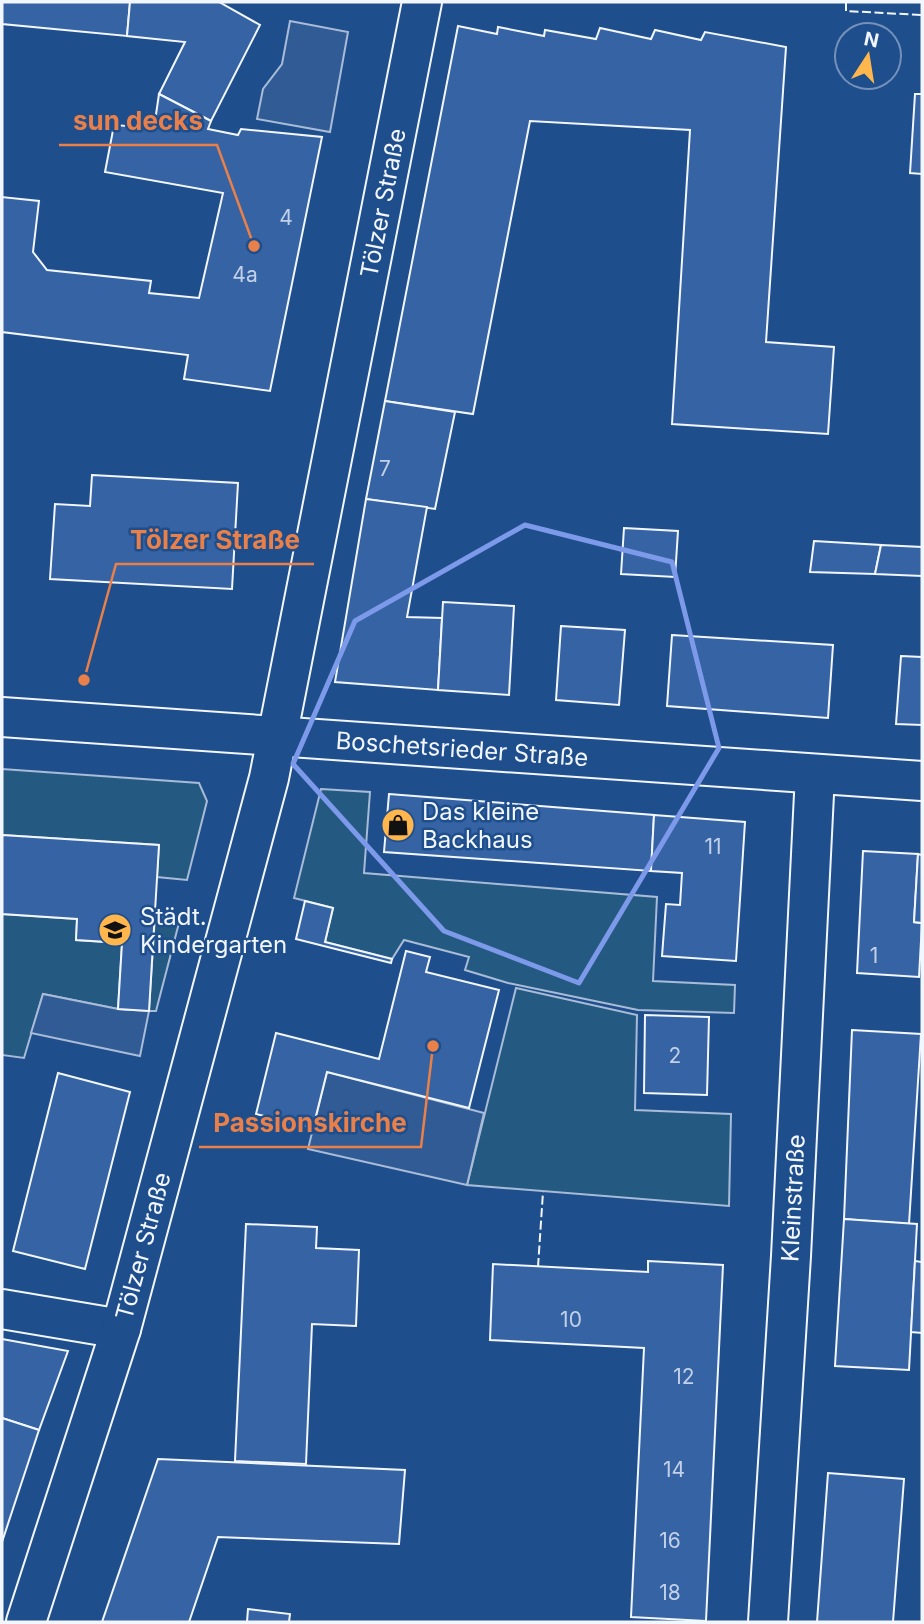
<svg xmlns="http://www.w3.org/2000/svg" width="924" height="1624" font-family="Inter,sans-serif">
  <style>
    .green { fill: #245a82; stroke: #a8bbd7; stroke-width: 2 }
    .parking { fill: #305b95; stroke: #a8bbd7; stroke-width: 2 }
    .building { fill: #3563a3; stroke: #f2f6ff; stroke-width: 2 }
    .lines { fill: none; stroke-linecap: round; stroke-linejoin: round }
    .minor-casing { stroke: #f2f6ff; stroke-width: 42 }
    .major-casing { stroke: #f2f6ff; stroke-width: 42 }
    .minor { stroke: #1f4e8c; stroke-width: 38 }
    .major { stroke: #1f4e8c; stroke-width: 38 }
    .fence { stroke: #f2f6ff; stroke-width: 2; stroke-dasharray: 9 3.5; stroke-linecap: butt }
    .marked { fill: none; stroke: #7d9aea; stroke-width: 5; stroke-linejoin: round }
    .labels { text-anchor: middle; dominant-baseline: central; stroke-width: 5; stroke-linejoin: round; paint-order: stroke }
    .number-label { font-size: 21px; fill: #c3d1e8 }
    .street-label { font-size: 24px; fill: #f2f6ff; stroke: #1f4e8c }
    .poi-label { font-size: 24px; fill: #f2f6ff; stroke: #1f4e8c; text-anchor: start }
    .leader { fill: none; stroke: #ea8049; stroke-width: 2.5 }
    .callout-dot { fill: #ea8049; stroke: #1f4e8c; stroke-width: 2.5 }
    .callout-label { font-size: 26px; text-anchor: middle; font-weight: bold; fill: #ea8049; stroke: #1f4e8c; stroke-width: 5; stroke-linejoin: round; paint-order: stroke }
  </style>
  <rect width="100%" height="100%" fill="#1f4e8c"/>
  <g class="green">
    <path d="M 2,769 L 199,783 L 207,801 L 187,880 L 157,877 L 159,845 L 2,835 Z"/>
    <path d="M 321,789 L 370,792 L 364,873 L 657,897 L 653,981 L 735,985 L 734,1013 L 638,1010 L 508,983 L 465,970 L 469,957 L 404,940 L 392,959 L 325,942 L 333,908 L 294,898 Z"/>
    <path d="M 2,914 L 77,919 L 76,940 L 122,943 L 118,1009 L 43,994 L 24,1058 L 2,1055 Z"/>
    <path d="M 155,915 L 180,919 L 156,1011 L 149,1011 Z"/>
    <path d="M 516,988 L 637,1015 L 635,1110 L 731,1114 L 729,1206 L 467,1185 Z"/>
  </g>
  <g class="parking">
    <path d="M 290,21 L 348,32 L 330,132 L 257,119 L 263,89 L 282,64 Z"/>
    <path d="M 43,994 L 118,1009 L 149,1011 L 140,1056 L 31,1033 Z"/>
    <path d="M 327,1072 L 484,1113 L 467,1185 L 308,1149 Z"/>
  </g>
  <g class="building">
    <path d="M 2,2 L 130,2 L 127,36 L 2,24 Z"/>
    <path d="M 130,2 L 219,2 L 260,25 L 211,121 L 159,94 L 185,42 L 127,36 Z"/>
    <path d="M 458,26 L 497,34 L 498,27 L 544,36 L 545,30 L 596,39 L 600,28 L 651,39 L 655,30 L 701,40 L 705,32 L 786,47 L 766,342 L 834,347 L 828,434 L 672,424 L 690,130 L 530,121 L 473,414 L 385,401 Z"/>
    <path d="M 159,94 L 211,121 L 208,129 L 238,135 L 241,129 L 322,137 L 270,391 L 184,379 L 188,355 L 2,332 L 2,197 L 39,201 L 33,252 L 47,270 L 151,281 L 149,293 L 199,298 L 223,193 L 105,172 L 114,125 L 154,128 Z"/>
    <path d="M 915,94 L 922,94 L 922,174 L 910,173 Z"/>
    <path d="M 385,401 L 455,412 L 435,509 L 366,499 Z"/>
    <path d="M 92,475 L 238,483 L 232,589 L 50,579 L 55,504 L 90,506 Z"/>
    <path d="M 366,499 L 427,507 L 407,617 L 442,618 L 438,690 L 335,682 Z"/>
    <path d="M 624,528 L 678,531 L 675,577 L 621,574 Z"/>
    <path d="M 814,541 L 881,545 L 875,574 L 810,572 Z"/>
    <path d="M 881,545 L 922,547 L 922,576 L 875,574 Z"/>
    <path d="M 443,602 L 514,606 L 509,695 L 438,690 Z"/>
    <path d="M 561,626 L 625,630 L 619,705 L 556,700 Z"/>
    <path d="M 672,635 L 833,645 L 828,718 L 667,706 Z"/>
    <path d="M 901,656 L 922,657 L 922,725 L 896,724 Z"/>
    <path d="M 389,794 L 654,815 L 651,871 L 384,852 Z"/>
    <path d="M 654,815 L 745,822 L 736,961 L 662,956 L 666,904 L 680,905 L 682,873 L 651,871 Z"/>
    <path d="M 2,835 L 159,845 L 149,1011 L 118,1009 L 122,943 L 76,940 L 77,919 L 2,914 Z"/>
    <path d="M 863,851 L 918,854 L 914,922 L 922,923 L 919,977 L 857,973 Z"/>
    <path d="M 918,854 L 922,855 L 922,923 L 914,922 Z"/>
    <path d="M 305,901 L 333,908 L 325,942 L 392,959 L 391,963 L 296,939 Z"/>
    <path d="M 406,951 L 430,957 L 426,972 L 499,990 L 469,1108 L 327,1072 L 313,1128 L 256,1114 L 276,1033 L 379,1059 Z"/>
    <path d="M 645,1015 L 709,1017 L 707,1095 L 644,1093 Z"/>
    <path d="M 852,1030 L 921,1034 L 909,1224 L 844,1219 Z"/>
    <path d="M 58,1073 L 130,1092 L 85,1269 L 13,1251 Z"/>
    <path d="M 844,1219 L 917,1224 L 909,1370 L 835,1366 Z"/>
    <path d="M 246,1224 L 317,1227 L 316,1248 L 359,1250 L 356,1326 L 312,1324 L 306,1464 L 235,1461 Z"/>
    <path d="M 648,1261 L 723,1265 L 706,1621 L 631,1617 L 644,1348 L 490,1340 L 493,1264 L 648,1272 Z"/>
    <path d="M 915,1261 L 922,1262 L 922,1333 L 911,1332 Z"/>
    <path d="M 2,1339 L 68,1351 L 39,1430 L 2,1418 Z"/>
    <path d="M 2,1418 L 39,1430 L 2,1542 Z"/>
    <path d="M 158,1459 L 405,1470 L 399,1544 L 218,1537 L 189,1622 L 102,1622 Z"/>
    <path d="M 828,1473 L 904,1479 L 893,1622 L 817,1622 Z"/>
    <path d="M 248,1609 L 290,1614 L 289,1622 L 247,1622 Z"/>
  </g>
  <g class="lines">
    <defs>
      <g id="minor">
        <path d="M 2,1309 L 121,1329"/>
        <path d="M 26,1622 L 121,1329 L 269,778 L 422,2"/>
        <path d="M 768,1622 L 791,1256 L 815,774"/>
      </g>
      <path id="major" d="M 2,717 L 922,781"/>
    </defs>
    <use href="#minor" class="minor-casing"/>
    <use href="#major" class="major-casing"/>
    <use href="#minor" class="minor"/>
    <use href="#major" class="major"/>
    <g class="fence">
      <path d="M 846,2 L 846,11 L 922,15"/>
      <path d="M 538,1267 L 543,1192"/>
    </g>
  </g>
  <path class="marked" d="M 525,525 L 672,562 L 719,748 L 579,983 L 444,931 L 293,764 L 355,621 Z"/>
  <defs>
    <symbol id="shop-disc" viewBox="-11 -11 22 22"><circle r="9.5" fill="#ffb74d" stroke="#1f4e8c"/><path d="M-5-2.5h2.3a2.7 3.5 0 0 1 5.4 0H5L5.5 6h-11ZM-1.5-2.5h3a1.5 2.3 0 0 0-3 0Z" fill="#111"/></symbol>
    <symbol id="school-disc" viewBox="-11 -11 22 22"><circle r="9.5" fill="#ffb74d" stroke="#1f4e8c"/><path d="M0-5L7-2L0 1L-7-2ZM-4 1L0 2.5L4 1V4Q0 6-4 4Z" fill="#111"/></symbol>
  </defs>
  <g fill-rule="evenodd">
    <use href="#shop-disc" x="379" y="806" width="38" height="38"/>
    <use href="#school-disc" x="96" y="911" width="38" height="38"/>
  </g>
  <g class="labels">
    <g class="number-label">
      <text x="286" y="217">4</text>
      <text x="245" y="274">4a</text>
      <text x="385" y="468">7</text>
      <text x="713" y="846">11</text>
      <text x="874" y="955">1</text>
      <text x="675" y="1055">2</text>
      <text x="571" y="1319">10</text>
      <text x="684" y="1376">12</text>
      <text x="674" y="1469">14</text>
      <text x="670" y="1540">16</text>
      <text x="670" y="1592">18</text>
    </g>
    <g class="street-label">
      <text transform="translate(383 203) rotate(-79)">Tölzer Straße</text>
      <text transform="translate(462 749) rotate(4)">Boschetsrieder Straße</text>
      <text transform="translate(793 1198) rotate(-87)">Kleinstraße</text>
      <text transform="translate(143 1246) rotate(-75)">Tölzer Straße</text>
    </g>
    <g class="poi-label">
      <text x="422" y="811">Das kleine<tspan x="422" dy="28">Backhaus</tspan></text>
      <text x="140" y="916">Städt.<tspan x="140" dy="28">Kindergarten</tspan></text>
    </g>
  </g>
  <path class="leader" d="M254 246L217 145H59M84 680L116 564H314M433 1046L421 1147H199"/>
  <g class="callout-dot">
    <circle cx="254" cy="246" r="7"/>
    <circle cx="84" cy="680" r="7"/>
    <circle cx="433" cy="1046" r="7"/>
  </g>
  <g class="callout-label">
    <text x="138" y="130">sun decks</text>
    <text x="215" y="549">Tölzer Straße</text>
    <text x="310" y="1132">Passionskirche</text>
  </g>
  <rect width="924" height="1624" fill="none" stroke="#f2f6ff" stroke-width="7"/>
  <g transform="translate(868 56) rotate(12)"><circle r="33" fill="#1f4e8c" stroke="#7391ba" stroke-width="2"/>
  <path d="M0-5L12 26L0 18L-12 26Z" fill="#ffb74d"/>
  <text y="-10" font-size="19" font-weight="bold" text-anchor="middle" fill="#f2f6ff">N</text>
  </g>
</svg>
